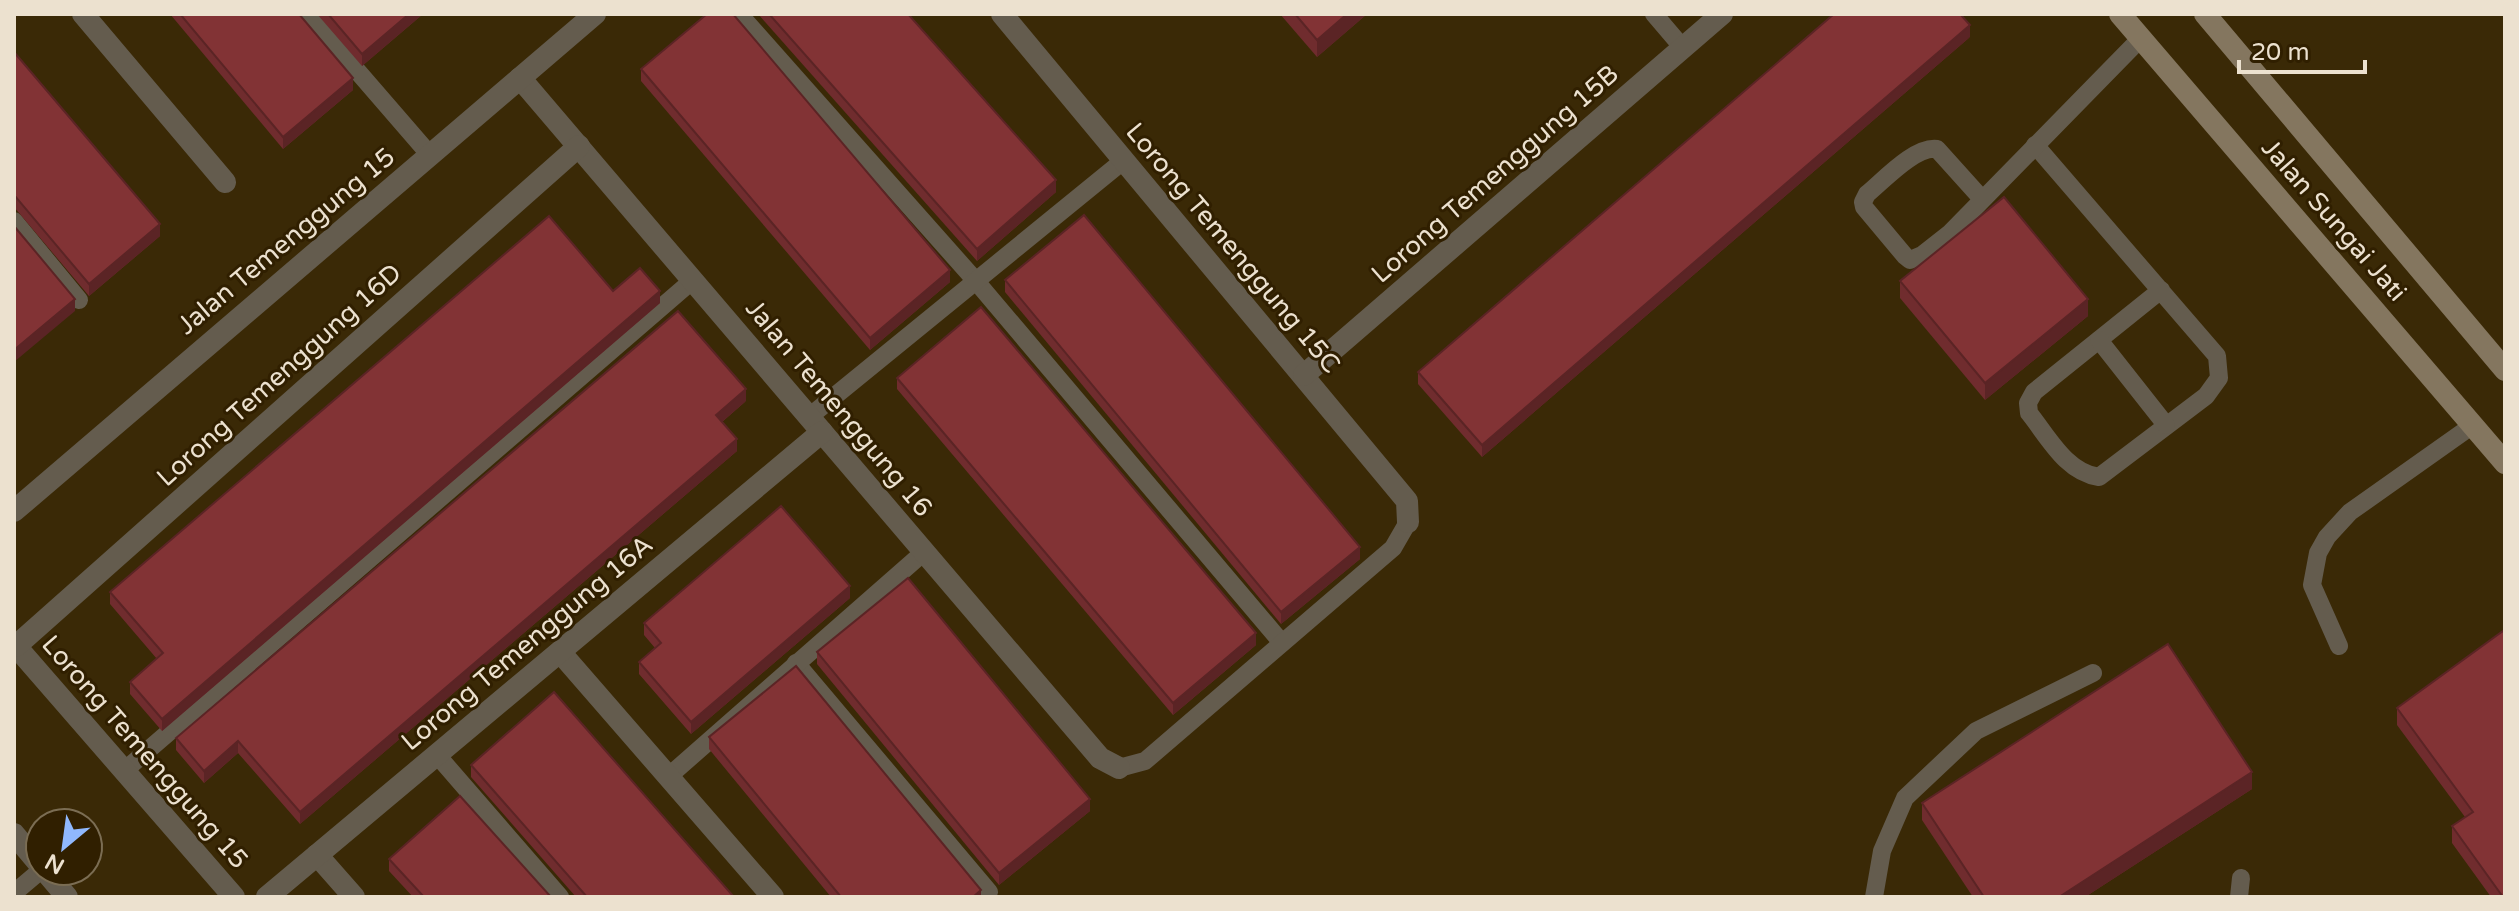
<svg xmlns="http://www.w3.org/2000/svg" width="2519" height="911" font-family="'Varela Round',sans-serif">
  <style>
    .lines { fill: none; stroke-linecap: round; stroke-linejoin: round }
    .service { stroke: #645c4e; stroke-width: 18 }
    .minor { stroke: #645c4e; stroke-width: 22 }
    .secondary { stroke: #84765f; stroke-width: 22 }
    .wall { fill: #702c2e }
    .shaded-wall { fill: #5b2425 }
    .building { fill: #823335; stroke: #5b2425; stroke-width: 2 }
    .labels { text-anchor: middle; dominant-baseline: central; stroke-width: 6; stroke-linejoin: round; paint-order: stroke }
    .street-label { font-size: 26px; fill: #ece1cf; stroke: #301f00 }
  </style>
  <rect width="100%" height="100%" fill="#3a2906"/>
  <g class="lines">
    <g class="service">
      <path d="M 308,14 L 430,155"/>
      <path d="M 739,14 L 975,280 L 1282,643"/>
      <path d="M 1654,14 L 1683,48"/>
      <path d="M 2035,145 L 2217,356 L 2219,378 L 2206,396 L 2099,477 C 2066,472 2049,438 2029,413 L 2028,403 L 2034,392 L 2161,290"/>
      <path d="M 1982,199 L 1937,149 C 1915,146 1884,180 1867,194 L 1863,202 L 1864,207 L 1905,256 L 1910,260 L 1922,255 L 1950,233 L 2141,38"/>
      <path d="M 14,221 L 79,300"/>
      <path d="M 2099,340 L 2166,425"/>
      <path d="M 809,417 L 1123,161"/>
      <path d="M 2339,646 L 2312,585 L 2318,553 L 2327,537 L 2350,512 L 2473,425"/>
      <path d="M 796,663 L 989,892"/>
      <path d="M 437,755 L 560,897"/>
      <path d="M 1119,768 L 1145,761 L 1393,548 L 1408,522"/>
      <path d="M 125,770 L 693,280"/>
      <path d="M 669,776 L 924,552"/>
      <path d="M 14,893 L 40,871"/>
      <path d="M 1874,897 L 1882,851 L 1905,798 L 1976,731 L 2093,673"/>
      <path d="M 2239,897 L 2241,878"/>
    </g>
    <g class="minor">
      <path d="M 83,14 L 225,182"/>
      <path d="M 1002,14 L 1407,501 L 1408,522"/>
      <path d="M 520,78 L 1100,758 L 1119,768"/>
      <path d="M 1304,375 L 1722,14"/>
      <path d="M 14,511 L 595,14"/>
      <path d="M 14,644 L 234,897"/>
      <path d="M 16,646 L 579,146"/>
      <path d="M 560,652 L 773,897"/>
      <path d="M 14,834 L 40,865"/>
      <path d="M 317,855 L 354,897"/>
      <path d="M 45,871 L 67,897"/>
      <path d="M 267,897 L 822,432"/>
    </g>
    <g class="secondary">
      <path d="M 2120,14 L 2505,463"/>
      <path d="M 2205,14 L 2505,370"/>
    </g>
  </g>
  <g class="wall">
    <path d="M 170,14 L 299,14 L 353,90 L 283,149 Z"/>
    <path d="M 317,14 L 423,14 L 362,66 Z"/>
    <path d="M 758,14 L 908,14 L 1056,192 L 977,261 Z"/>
    <path d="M 1280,14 L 1367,14 L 1317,57 Z"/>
    <path d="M 1970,37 L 1482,457 L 1418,384 L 1418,372 Z"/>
    <path d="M 14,52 L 160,236 L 89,296 L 14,207 Z"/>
    <path d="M 641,69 L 950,282 L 870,350 L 641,81 Z"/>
    <path d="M 1005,280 L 1360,559 L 1281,624 L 1005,292 Z"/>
    <path d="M 1900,281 L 2088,316 L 1985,400 L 1900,298 Z"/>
    <path d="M 613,291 L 660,303 L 162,731 L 130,694 L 130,682 L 157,659 L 110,604 L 110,592 Z"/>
    <path d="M 897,378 L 1256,645 L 1173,715 L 897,389 Z"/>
    <path d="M 746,401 L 722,422 L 737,451 L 300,824 L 238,753 L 204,783 L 176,750 L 176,738 Z"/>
    <path d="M 850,598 L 691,734 L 639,674 L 639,662 L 655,648 L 644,635 L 644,623 Z"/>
    <path d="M 2503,631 L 2505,897 L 2491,897 L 2452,843 L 2452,826 L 2465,817 L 2397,725 L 2397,708 Z"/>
    <path d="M 817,652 L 1090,811 L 999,885 L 817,664 Z"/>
    <path d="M 709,737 L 981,897 L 831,897 L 709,749 Z"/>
    <path d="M 471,765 L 734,897 L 576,897 L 471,777 Z"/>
    <path d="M 2252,789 L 2085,897 L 1973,897 L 1922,820 L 1922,803 Z"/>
    <path d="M 389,859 L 551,897 L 413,897 L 389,871 Z"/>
  </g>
  <g class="shaded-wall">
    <path d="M 409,14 L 423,14 L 362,66 L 362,54 Z"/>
    <path d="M 1347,14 L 1367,14 L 1317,57 L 1317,40 Z"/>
    <path d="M 1970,25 L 1970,37 L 1482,457 L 1482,445 Z"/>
    <path d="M 353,78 L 353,90 L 283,149 L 283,137 Z"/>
    <path d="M 1056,180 L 1056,192 L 977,261 L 977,249 Z"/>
    <path d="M 160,224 L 160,236 L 89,296 L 89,284 Z"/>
    <path d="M 950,270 L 950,282 L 870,350 L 870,338 Z"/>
    <path d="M 660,291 L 660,303 L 162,731 L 162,719 Z"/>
    <path d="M 75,299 L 75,311 L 14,362 L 14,350 Z"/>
    <path d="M 2088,299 L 2088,316 L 1985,400 L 1985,383 Z"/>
    <path d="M 746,389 L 746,401 L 716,427 L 716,415 Z"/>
    <path d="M 737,439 L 737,451 L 300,824 L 300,812 Z"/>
    <path d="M 1360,547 L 1360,559 L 1281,624 L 1281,612 Z"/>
    <path d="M 850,586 L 850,598 L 691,734 L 691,722 Z"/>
    <path d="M 1256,633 L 1256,645 L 1173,715 L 1173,703 Z"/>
    <path d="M 238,741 L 238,753 L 204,783 L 204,771 Z"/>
    <path d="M 2252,772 L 2252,789 L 2085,897 L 2059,897 Z"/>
    <path d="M 1090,799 L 1090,811 L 999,885 L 999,873 Z"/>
    <path d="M 981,890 L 981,897 L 973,897 Z"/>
  </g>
  <g class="building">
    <path d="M 180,14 L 299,14 L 353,78 L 283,137 Z"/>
    <path d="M 328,14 L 409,14 L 362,54 Z"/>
    <path d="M 707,14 L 733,14 L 950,270 L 870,338 L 641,69 Z"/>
    <path d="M 769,14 L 908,14 L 1056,180 L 977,249 Z"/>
    <path d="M 1295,14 L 1347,14 L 1317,40 Z"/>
    <path d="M 1834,14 L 1960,14 L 1970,25 L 1482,445 L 1418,372 Z"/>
    <path d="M 14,52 L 160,224 L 89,284 L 14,195 Z"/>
    <path d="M 2004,197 L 2088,299 L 1985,383 L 1900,281 Z"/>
    <path d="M 1084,215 L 1360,547 L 1281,612 L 1005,280 Z"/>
    <path d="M 549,216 L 613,291 L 640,268 L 660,291 L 162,719 L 130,682 L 163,653 L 110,592 Z"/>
    <path d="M 14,226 L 75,299 L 14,350 Z"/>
    <path d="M 981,307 L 1256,633 L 1173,703 L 897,378 Z"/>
    <path d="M 678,311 L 746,389 L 716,415 L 737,439 L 300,812 L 238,741 L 204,771 L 176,738 Z"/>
    <path d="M 781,506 L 850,586 L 691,722 L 639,662 L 661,643 L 644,623 Z"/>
    <path d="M 908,578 L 1090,799 L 999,873 L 817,652 Z"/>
    <path d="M 2503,631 L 2505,634 L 2505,897 L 2503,897 L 2452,826 L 2473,812 L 2397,708 Z"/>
    <path d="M 2168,644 L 2252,772 L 2059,897 L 1984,897 L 1922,803 Z"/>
    <path d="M 796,666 L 981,890 L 973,897 L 841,897 L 709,737 Z"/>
    <path d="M 554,692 L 734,897 L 587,897 L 471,765 Z"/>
    <path d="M 460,796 L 551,897 L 424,897 L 389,859 Z"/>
  </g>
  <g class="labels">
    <g class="street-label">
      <text transform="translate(1495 174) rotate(-41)">Lorong Temenggung 15B</text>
      <text transform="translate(2334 220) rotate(49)">Jalan Sungai Jati</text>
      <text transform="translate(286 241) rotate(-40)">Jalan Temenggung 15</text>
      <text transform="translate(1233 248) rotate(50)">Lorong Temenggung 15C</text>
      <text transform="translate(279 375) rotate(-42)">Lorong Temenggung 16D</text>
      <text transform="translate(839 408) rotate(50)">Jalan Temenggung 16</text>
      <text transform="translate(527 643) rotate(-40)">Lorong Temenggung 16A</text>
      <text transform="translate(145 752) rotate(49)">Lorong Temenggung 15</text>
    </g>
  </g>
  <rect width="2519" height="911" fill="none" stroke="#ece1cf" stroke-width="32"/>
  <g transform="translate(64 847) rotate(209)"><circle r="38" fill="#301f00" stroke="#7b6d53" stroke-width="2"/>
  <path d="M0-6L14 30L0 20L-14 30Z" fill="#90b8fd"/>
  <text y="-12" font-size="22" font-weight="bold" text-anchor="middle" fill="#ece1cf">N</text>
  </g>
  <path d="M2239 60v12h126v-12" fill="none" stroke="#ece1cf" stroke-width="4"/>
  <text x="2251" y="60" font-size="24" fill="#ece1cf" stroke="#301f00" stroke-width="6" paint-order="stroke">20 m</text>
</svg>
